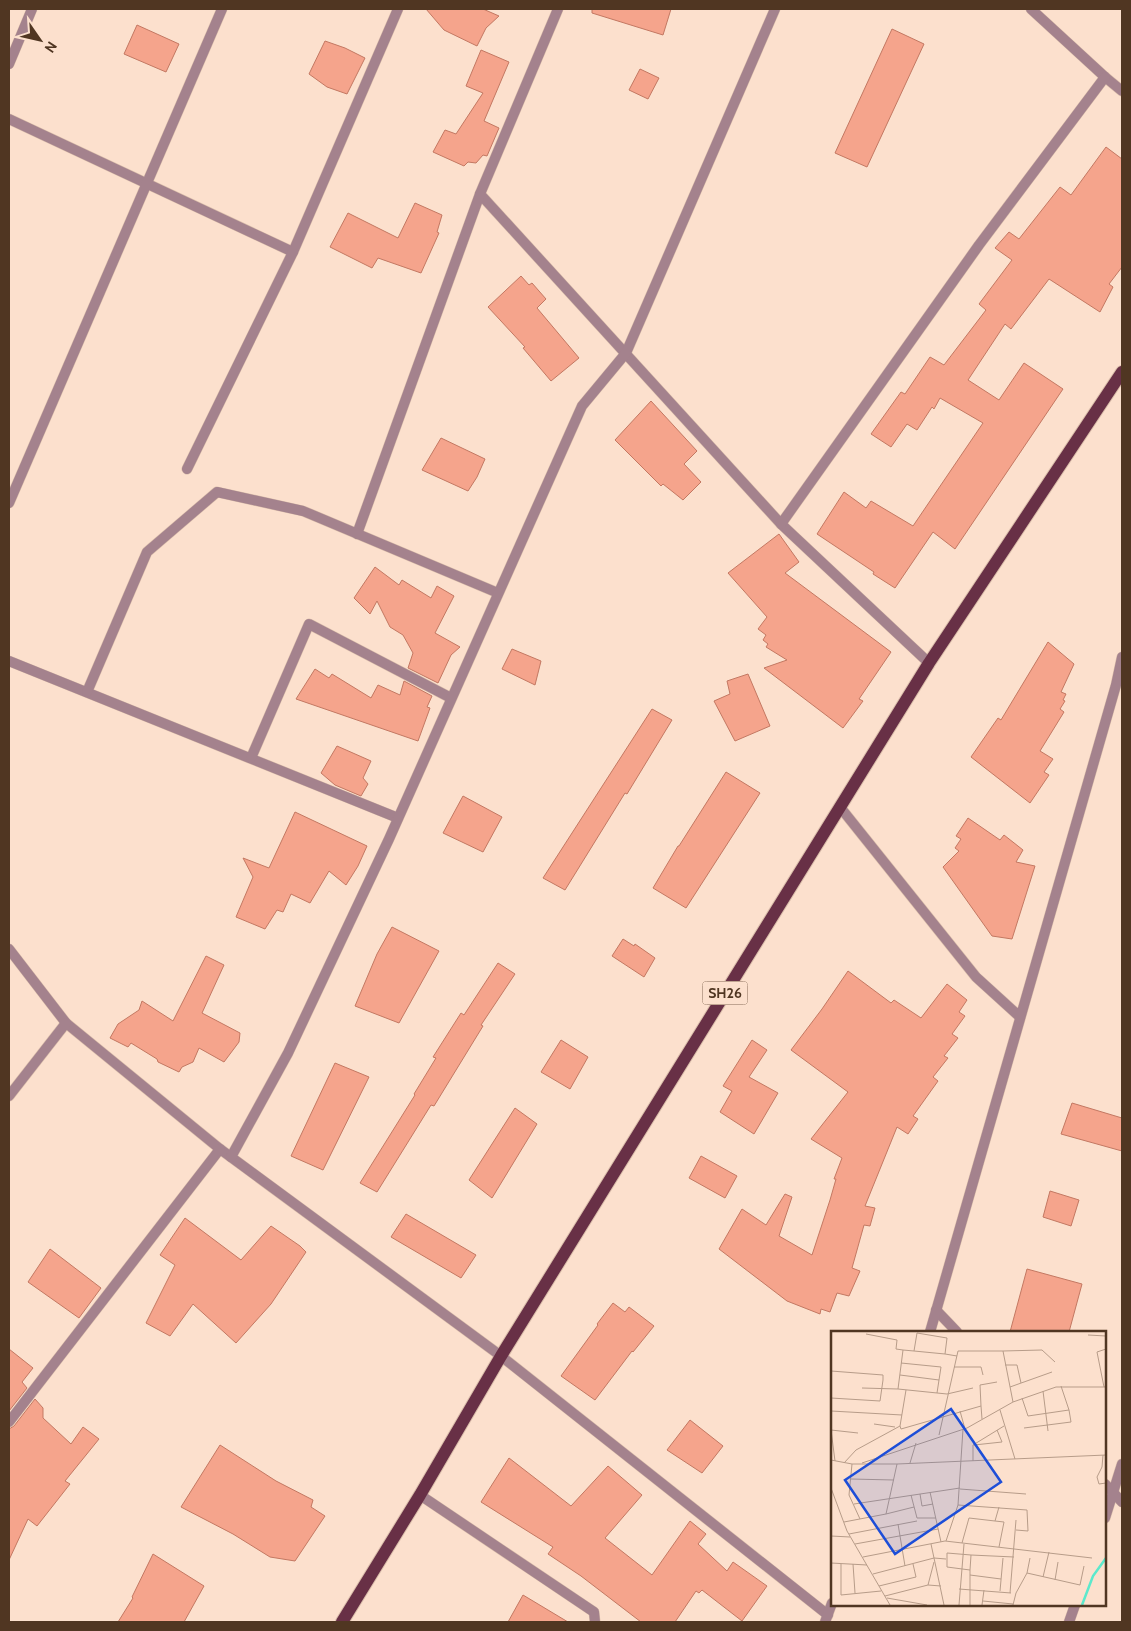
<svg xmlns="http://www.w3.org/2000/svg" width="1131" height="1631" font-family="Cabin,sans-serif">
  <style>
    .building { fill: #f5a48c; stroke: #c37862 }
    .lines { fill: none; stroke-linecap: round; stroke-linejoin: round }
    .minor-casing { stroke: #dabeab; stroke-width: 11 }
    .primary-casing { stroke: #dabeab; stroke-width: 14 }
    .minor { stroke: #a4828d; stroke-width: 10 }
    .primary { stroke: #683046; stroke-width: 12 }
    .labels { text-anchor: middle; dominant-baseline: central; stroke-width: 4.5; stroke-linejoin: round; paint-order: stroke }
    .shield { fill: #fce0cd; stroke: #846955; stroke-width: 1 }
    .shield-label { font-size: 14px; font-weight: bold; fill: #503622 }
    .inset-river { fill: none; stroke: #5ce9cc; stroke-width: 2.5 }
    .inset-road { fill: none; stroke: #b79c89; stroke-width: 1 }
    .view { fill: #1d4ed8; fill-opacity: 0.15; stroke: #1d4ed8; stroke-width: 2.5 }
    .inset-edge { fill: none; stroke: #503622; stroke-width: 2.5 }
  </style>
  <rect width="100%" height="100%" fill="#fce0cd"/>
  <g class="building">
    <path d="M 426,9 L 483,9 L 499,16 L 486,28 L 477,46 L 444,30 Z"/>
    <path d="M 592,9 L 671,9 L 663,35 L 592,13 Z"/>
    <path d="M 137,25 L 179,44 L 166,72 L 124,54 Z"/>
    <path d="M 892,29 L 924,44 L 867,167 L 835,153 Z"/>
    <path d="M 325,41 L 345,48 L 365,58 L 347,94 L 327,87 L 309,74 Z"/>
    <path d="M 481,50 L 509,62 L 484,121 L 499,128 L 487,156 L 483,155 L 476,163 L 468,162 L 464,166 L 433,152 L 445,130 L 456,134 L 483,93 L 466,86 Z"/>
    <path d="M 640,69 L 659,78 L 648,99 L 629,90 Z"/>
    <path d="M 1106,147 L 1122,159 L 1122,267 L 1109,284 L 1113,287 L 1100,312 L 1049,279 L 1011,329 L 1005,324 L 968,380 L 999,400 L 1024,363 L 1063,389 L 955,549 L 933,532 L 895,588 L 873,574 L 874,572 L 817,534 L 844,492 L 866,508 L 871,501 L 913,526 L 983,423 L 940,398 L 934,409 L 932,407 L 917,430 L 907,424 L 891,447 L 871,434 L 901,392 L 905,394 L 930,357 L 944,365 L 986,310 L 979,304 L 1012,260 L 995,248 L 1009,232 L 1019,239 L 1060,187 L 1071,195 Z"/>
    <path d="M 415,203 L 442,215 L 437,232 L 439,233 L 421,273 L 378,258 L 372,268 L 330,247 L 348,213 L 398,238 Z"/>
    <path d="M 521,276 L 529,285 L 532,283 L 546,299 L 537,308 L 579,358 L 551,381 L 523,348 L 525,347 L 488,307 Z"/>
    <path d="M 651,401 L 697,451 L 684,464 L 701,482 L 683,500 L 663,484 L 661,486 L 615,440 Z"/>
    <path d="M 441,438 L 485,459 L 477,477 L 468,491 L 422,470 Z"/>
    <path d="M 779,534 L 799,562 L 785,573 L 891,652 L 859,699 L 863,701 L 843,728 L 764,668 L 787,660 L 766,647 L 768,644 L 763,640 L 766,635 L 758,629 L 767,617 L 728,573 Z"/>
    <path d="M 375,567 L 399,585 L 402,580 L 431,598 L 437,586 L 454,596 L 435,633 L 460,647 L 451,655 L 438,683 L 408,668 L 413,653 L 403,635 L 390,627 L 377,601 L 370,614 L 354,598 Z"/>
    <path d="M 1048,642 L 1074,664 L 1061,692 L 1066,694 L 1063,700 L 1065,701 L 1060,709 L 1064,712 L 1040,751 L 1053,759 L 1044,772 L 1049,775 L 1030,803 L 971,757 L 998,718 L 1001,720 Z"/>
    <path d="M 512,649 L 541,661 L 535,685 L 502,669 Z"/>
    <path d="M 315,669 L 329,678 L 332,674 L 371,698 L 378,685 L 400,695 L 404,681 L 432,696 L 427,707 L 430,708 L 418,741 L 296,699 Z"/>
    <path d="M 748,674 L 770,726 L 735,741 L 714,701 L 730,694 L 727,681 Z"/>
    <path d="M 652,709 L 672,720 L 627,794 L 625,793 L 565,890 L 543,878 Z"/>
    <path d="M 337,746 L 371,761 L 363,778 L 368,784 L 361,796 L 335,785 L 321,773 Z"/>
    <path d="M 726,772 L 760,793 L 686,908 L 653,888 L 678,846 L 679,846 Z"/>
    <path d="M 463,796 L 502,817 L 483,852 L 443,833 Z"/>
    <path d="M 295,812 L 367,846 L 358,866 L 346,885 L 329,871 L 310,903 L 291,894 L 283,912 L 277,910 L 265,929 L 236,917 L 253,877 L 243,858 L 269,868 Z"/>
    <path d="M 968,818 L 1000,840 L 1004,835 L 1023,850 L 1016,862 L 1035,866 L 1012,939 L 992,936 L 943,867 L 959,851 L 955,848 L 961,839 L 956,836 Z"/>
    <path d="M 392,927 L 439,951 L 399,1023 L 355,1006 L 377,954 Z"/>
    <path d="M 623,939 L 634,946 L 635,944 L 655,958 L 644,977 L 612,956 Z"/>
    <path d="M 206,956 L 224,965 L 202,1013 L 240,1033 L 239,1042 L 224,1062 L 199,1048 L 193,1062 L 182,1067 L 179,1072 L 158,1062 L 157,1059 L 131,1043 L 128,1047 L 110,1038 L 118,1024 L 139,1010 L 142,1001 L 173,1021 Z"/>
    <path d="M 498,963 L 515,974 L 481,1025 L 483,1026 L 434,1106 L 431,1105 L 377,1192 L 360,1183 L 415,1095 L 414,1094 L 436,1058 L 433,1057 L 461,1013 L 464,1015 Z"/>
    <path d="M 848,971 L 891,1003 L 894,1000 L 921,1018 L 947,984 L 967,1000 L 959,1012 L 965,1016 L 952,1034 L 958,1038 L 944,1056 L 948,1058 L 933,1077 L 938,1081 L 913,1116 L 918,1119 L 908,1134 L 897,1127 L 865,1206 L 875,1208 L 870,1226 L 864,1225 L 852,1268 L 860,1271 L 849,1296 L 837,1293 L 830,1312 L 821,1309 L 820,1314 L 787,1301 L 719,1249 L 742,1209 L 766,1225 L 785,1194 L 792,1197 L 779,1236 L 812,1255 L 830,1200 L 836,1179 L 834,1179 L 842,1158 L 811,1139 L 848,1092 L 791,1050 L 822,1009 Z"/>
    <path d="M 561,1040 L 588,1057 L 570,1089 L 541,1072 Z"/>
    <path d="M 752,1040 L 767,1050 L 749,1077 L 778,1093 L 754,1134 L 720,1112 L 732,1091 L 723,1086 Z"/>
    <path d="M 335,1063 L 369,1077 L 323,1170 L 291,1156 Z"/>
    <path d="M 1072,1103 L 1122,1118 L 1122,1151 L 1061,1134 Z"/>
    <path d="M 515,1108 L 537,1124 L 492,1198 L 469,1180 Z"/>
    <path d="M 701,1156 L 737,1176 L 725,1198 L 689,1178 Z"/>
    <path d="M 1050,1191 L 1079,1200 L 1071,1226 L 1043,1217 Z"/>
    <path d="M 406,1214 L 476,1255 L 461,1278 L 391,1237 Z"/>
    <path d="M 185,1218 L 241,1260 L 271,1226 L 300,1246 L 306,1252 L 271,1304 L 236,1343 L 193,1304 L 170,1336 L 146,1323 L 175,1265 L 160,1255 Z"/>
    <path d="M 50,1249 L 101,1288 L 79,1318 L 28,1282 Z"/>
    <path d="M 1027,1269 L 1082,1284 L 1069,1332 L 1010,1332 Z"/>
    <path d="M 613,1303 L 625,1312 L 629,1307 L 654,1326 L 633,1352 L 632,1351 L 595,1400 L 561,1376 L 598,1325 L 597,1324 Z"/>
    <path d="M 9,1349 L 33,1368 L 22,1382 L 27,1388 L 9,1411 Z"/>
    <path d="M 35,1399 L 43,1408 L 43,1418 L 71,1444 L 83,1427 L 99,1439 L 65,1481 L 70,1484 L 37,1526 L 28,1519 L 9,1560 L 9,1429 L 14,1426 Z"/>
    <path d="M 690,1420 L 723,1446 L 702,1473 L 667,1450 Z"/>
    <path d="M 220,1445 L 276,1481 L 313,1500 L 311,1507 L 325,1516 L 295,1561 L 270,1557 L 233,1534 L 181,1507 Z"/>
    <path d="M 509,1458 L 571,1506 L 608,1466 L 642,1495 L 605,1538 L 652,1575 L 690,1521 L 706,1534 L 698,1544 L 727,1571 L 733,1562 L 767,1586 L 742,1621 L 702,1590 L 699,1593 L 696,1591 L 675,1622 L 641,1622 L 581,1576 L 548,1554 L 553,1547 L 481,1502 Z"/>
    <path d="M 153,1554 L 204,1586 L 184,1622 L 118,1622 L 133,1598 L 132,1597 Z"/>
    <path d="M 523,1595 L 568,1622 L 508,1622 Z"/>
  </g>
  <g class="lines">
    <defs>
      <g id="minor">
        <path d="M 558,9 L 480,194 L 781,524 L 929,663"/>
        <path d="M 1031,9 L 1105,77 L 1122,91"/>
        <path d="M 9,64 L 32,9"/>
        <path d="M 9,119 L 293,252"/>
        <path d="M 187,469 L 293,252 L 398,9"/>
        <path d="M 9,503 L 222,9"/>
        <path d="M 781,524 L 979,245 L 1105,77"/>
        <path d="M 357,534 L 480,194"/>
        <path d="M 9,661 L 398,818"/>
        <path d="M 87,692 L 147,552 L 217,492 L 303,511 L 498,593"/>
        <path d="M 251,758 L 309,624 L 451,698"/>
        <path d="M 840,807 L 976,977 L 1020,1017"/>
        <path d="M 9,949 L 66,1023 L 220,1149 L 501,1356 L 828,1615"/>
        <path d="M 9,1096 L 66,1023"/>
        <path d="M 231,1157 L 288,1053 L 389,839 L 582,406 L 626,353 L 775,9"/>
        <path d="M 936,1310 L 957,1332"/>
        <path d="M 930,1332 L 1116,685 L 1122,657"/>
        <path d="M 9,1422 L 220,1149"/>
        <path d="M 1105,1484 L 1122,1502"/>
        <path d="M 420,1495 L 594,1612 L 595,1622"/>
        <path d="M 1105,1518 L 1122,1464"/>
        <path d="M 825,1622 L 832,1603"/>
        <path d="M 1069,1622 L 1075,1605"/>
      </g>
      <path id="primary" d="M 342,1622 L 420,1495 L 501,1356 L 929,663 L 1122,372"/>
    </defs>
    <use href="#minor" class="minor-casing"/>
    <use href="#primary" class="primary-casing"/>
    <use href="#minor" class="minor"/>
    <use href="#primary" class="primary"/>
  </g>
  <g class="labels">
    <rect class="shield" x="702.5" y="981.5" width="45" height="23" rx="4"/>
    <g class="shield-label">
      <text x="725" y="993">SH26</text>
    </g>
  </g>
  <g transform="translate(831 1331)">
    <rect width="275" height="275" fill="#fce0cd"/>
    <path class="inset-river" d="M 251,274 L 262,245 L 275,227"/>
    <path class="inset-road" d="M 35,3 L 66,9 L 65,18 L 72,19M 257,4 L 275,5M 83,20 L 114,23M 172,20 L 211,19 L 224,31M 126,25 L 114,23 L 116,7 L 86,2 L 83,20 L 72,19 L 67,58 L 116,63 L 142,57M 70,32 L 110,36 L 106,62M 174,34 L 186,34 L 190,52M 123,36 L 150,36 L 152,44M 0,40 L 52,44 L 52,49 L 49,70 L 0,67M 69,44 L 108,49M 230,55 L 238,79M 179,56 L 221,41M 273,56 L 266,21 L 275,18M 31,57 L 67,58M 212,60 L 217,100M 191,67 L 197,85 L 238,79 L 240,91 L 193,97M 150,75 L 149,54 L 166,51M 169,79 L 184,128M 0,80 L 71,84M 129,80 L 134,98M 43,93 L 64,96M 69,95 L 70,98 L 150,75 L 151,88M 0,99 L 4,130M 0,99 L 27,102M 108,104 L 127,20 L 172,20 L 182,71M 143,114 L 171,111 L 166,99M 272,124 L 271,136 L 266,146 L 268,153 L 275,152M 0,129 L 21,133 L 66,133 L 275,124M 142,130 L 142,114 L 173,95M 13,132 L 25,119 L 69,95 L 75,59M 31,132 L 136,97 L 182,71 L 225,56 L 275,56M 79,132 L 85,112M 21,133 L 18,164 L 29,188M 20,148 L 63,149M 0,157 L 16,200 L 59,274M 129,158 L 195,163M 99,161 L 110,211M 89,163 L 91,175 L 102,173M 80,164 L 86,187 L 105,187M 23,173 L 129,157M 127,174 L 196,179 L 197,200 L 185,199M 55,183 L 83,176M 164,190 L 173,191 L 168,216M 13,191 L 55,183 L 66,133M 67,193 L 74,235M 18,203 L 86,190M 0,205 L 19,206M 115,210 L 127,174 L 132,98M 131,212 L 138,187 L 164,190 L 168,176M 24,213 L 107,198M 100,213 L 103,227 L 115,228M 140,224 L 183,226M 32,226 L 114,210 L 261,227M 0,232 L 36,234M 10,233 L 10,264 L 50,260M 22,233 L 24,262M 196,242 L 199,227M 42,243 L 103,227 L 113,274M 139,244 L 170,248M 212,246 L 218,221M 224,249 L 227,231M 97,254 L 103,231M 48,255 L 85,246 L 82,233M 128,258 L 180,262M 169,260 L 172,227M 179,262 L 185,189M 54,265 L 97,254 L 110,255M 56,267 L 96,274M 152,270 L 182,273M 128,274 L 133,213M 139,274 L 139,239 L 116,236 L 116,222 L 140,224 L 139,239M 151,274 L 153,259M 182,274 L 185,262 L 196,242 L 249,254 L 253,235"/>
    <path class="view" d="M 120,78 L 170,151 L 64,223 L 14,149 Z"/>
    <rect width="275" height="275" class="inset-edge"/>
  </g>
  <rect width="1131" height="1631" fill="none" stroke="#503622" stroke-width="20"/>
  <g transform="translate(40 40) rotate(124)" stroke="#fce0cd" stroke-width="4" paint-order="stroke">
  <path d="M0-4L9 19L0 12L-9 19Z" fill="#503622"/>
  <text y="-8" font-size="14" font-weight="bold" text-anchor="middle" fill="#503622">N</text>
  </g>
</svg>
